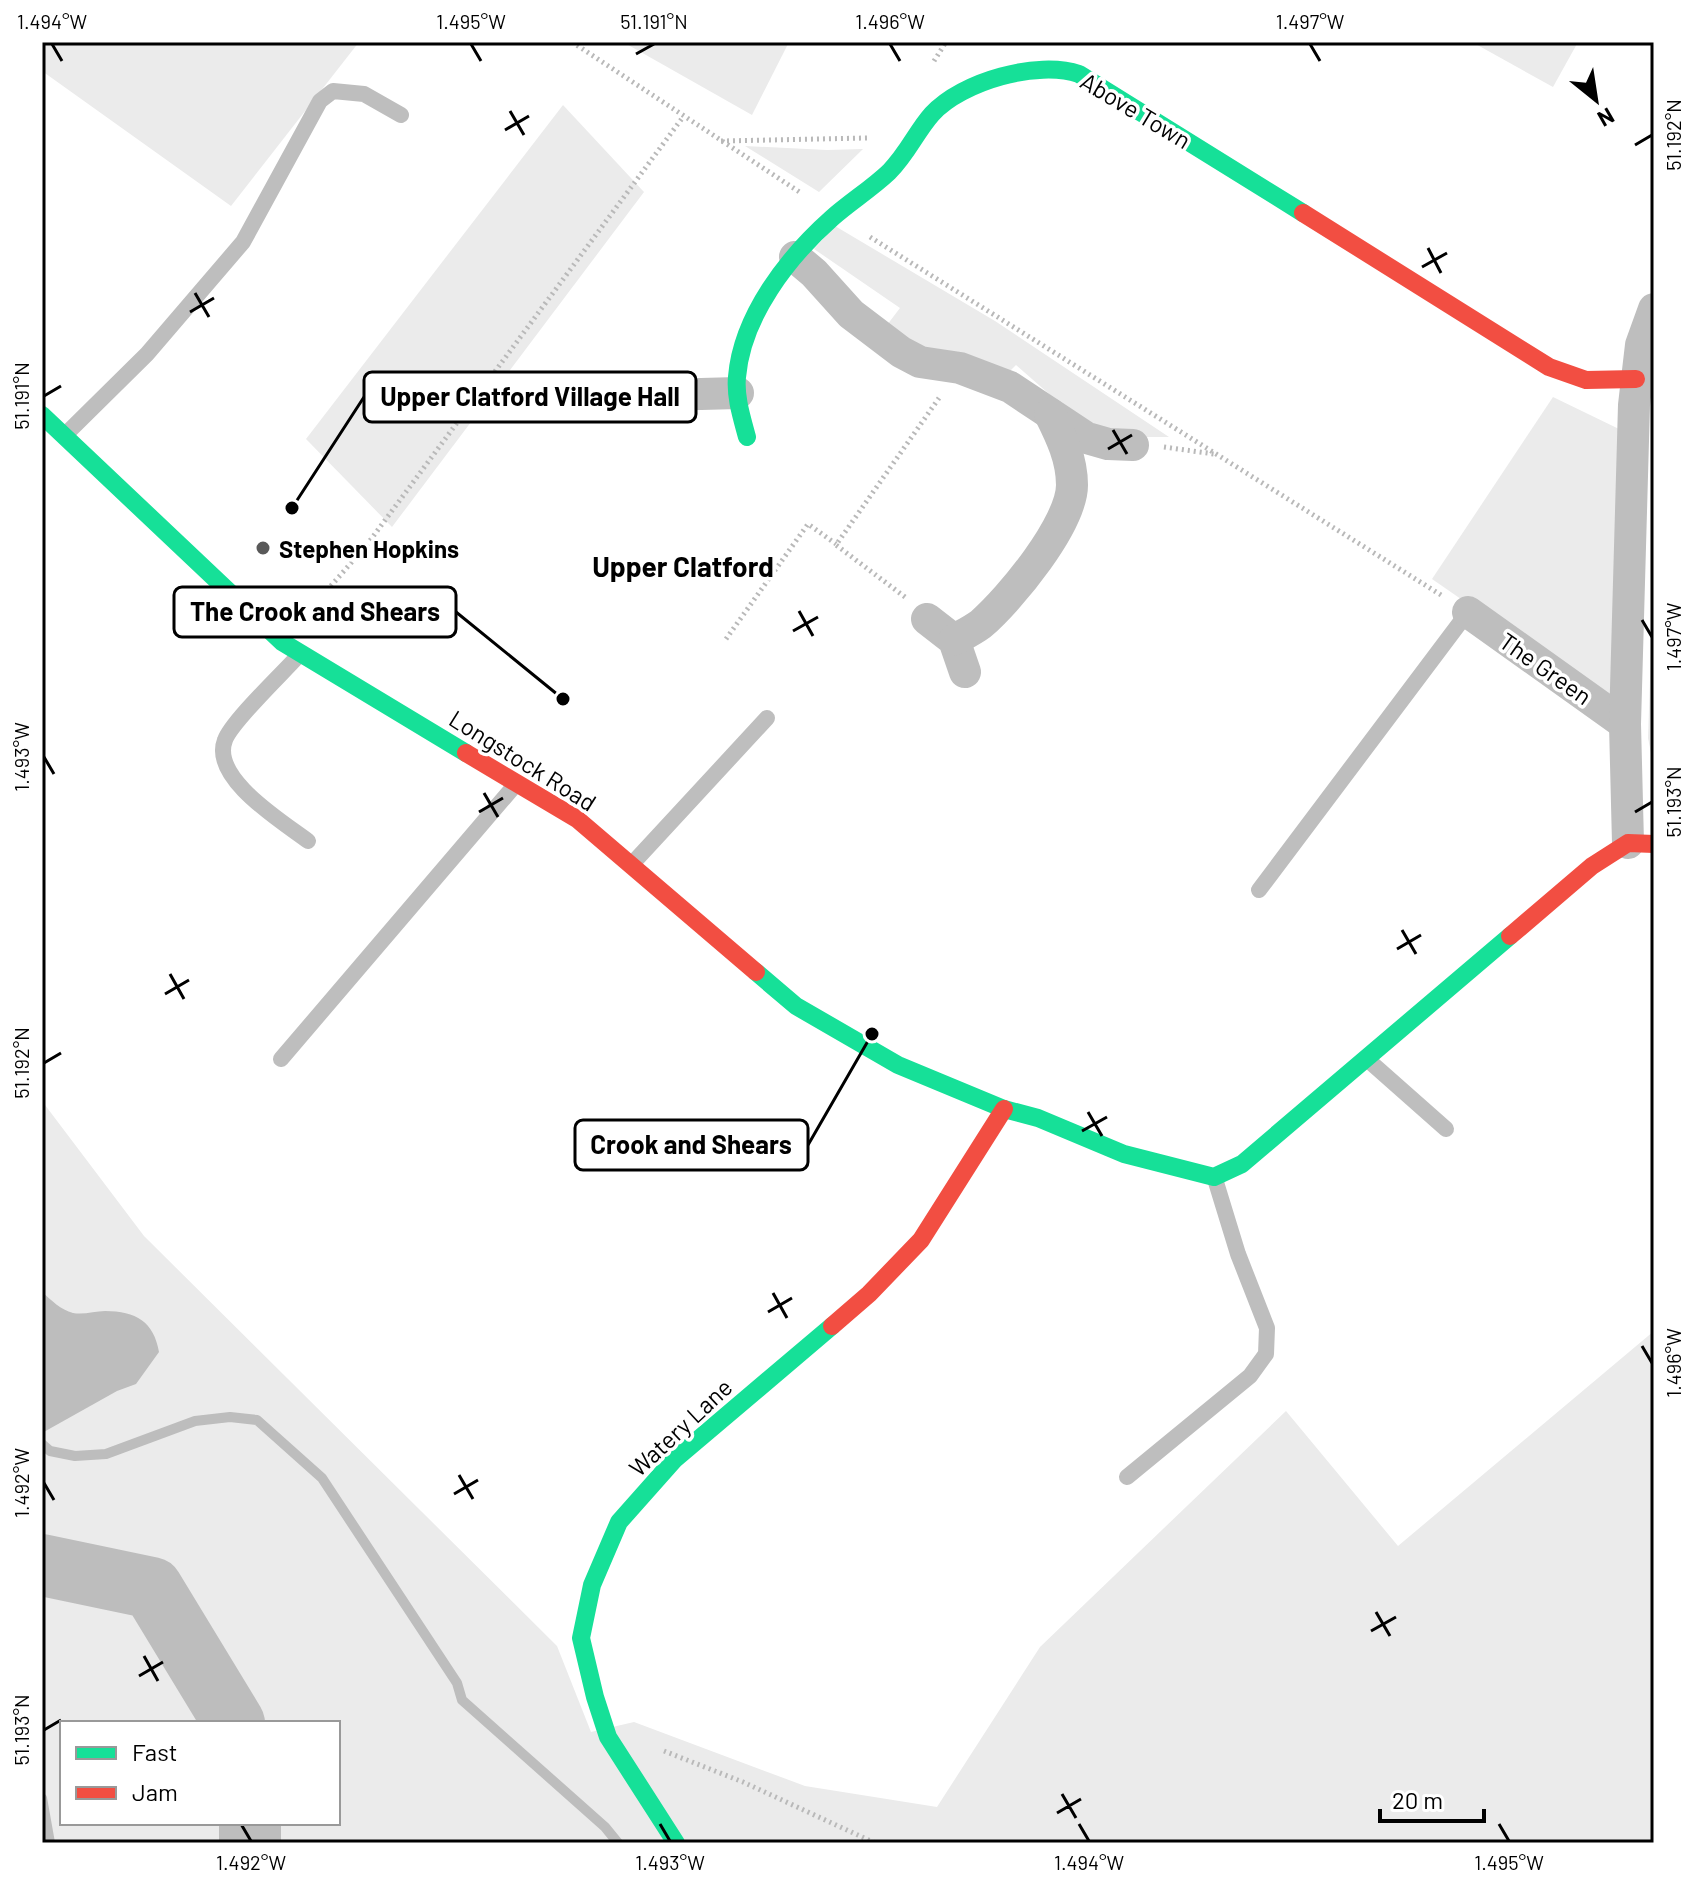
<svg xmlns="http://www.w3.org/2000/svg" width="1696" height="1885" font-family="Barlow,sans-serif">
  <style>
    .green { fill: #ebebeb; fill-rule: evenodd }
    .water { fill: #bdbdbd }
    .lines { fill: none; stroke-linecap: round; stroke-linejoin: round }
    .stream { stroke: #bdbdbd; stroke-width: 10 }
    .river { stroke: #bdbdbd; stroke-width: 62 }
    .path { stroke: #b9b9b9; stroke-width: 5; stroke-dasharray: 2 4; stroke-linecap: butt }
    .lane { stroke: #bebebe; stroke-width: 16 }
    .street { stroke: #bebebe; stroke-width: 32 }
    .fast { stroke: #16e098; stroke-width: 18 }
    .jam { stroke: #f24e42; stroke-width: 18 }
    .ticks { fill: none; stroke: #000; stroke-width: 3 }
    .poi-dot { fill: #595959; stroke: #fff; stroke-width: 3 }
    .labels { text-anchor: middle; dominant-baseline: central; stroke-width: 7; stroke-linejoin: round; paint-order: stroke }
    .street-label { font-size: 24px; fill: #000; stroke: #fff }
    .poi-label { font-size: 24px; font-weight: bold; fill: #000; stroke: #fff; text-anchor: start }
    .quarter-label { font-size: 28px; font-weight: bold; fill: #000; stroke: #fff }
    .leader { fill: none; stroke: #000; stroke-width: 3 }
    .callout-dot { fill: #000; stroke: #fff; stroke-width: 3 }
    .callout { fill: #fff; stroke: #000; stroke-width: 3 }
    .callout-label { font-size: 26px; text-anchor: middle; font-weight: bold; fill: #000 }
    .neatline { fill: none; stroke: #000; stroke-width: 3 }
    .ticks-label { font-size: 20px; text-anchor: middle; fill: #000 }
  </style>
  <rect width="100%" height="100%" fill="#fff"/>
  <g class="green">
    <path d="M 42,42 L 359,42 L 231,206 L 42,71 Z"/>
    <path d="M 623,42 L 789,42 L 752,115 Z"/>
    <path d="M 1472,42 L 1578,42 L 1553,87 Z"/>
    <path d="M 563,105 L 644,192 L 392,527 L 306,439 Z"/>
    <path d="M 745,146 L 827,150 L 863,149 L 819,192 Z"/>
    <path d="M 835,226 L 995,321 L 1169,437 L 1139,437 L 1080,421 L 1016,365 L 1008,373 L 929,354 L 884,329 L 900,308 L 814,249 Z"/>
    <path d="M 1553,397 L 1619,429 L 1617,707 L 1432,579 Z"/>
    <path d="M 1654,563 L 1654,750 L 1651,753 L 1648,738 Z"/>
    <path d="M 42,1101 L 144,1236 L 557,1646 L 591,1732 L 634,1722 L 805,1786 L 937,1807 L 1040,1647 L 1286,1411 L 1398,1546 L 1654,1331 L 1654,1843 L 42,1843 ZM 62,1723 L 338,1723 L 338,1823 L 62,1823 Z"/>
  </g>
  <path class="water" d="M 42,1292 C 51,1300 61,1310 73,1313 C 84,1315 95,1311 105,1311 C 136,1311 154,1322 159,1352 L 136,1384 L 117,1391 L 42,1433 Z"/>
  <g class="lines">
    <g class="stream">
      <path d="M 42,1444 L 50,1451 L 75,1456 L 106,1454 L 195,1421 L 230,1417 L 257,1420 L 322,1478 L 457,1683 L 462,1700 L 605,1827 L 618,1843"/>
      <path d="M 42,1798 L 50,1843"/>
    </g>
    <g class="river">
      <path d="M 42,1565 L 152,1588 L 234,1723"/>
      <path d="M 250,1823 L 250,1843"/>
    </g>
    <g class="path">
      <path d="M 572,42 L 801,193"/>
      <path d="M 934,61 L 946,42"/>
      <path d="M 721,141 L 867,138"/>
      <path d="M 870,237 L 1441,595"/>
      <path d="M 1164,447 L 1214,454"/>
      <path d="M 905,597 L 836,545 L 939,398"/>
      <path d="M 307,613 L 366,546 L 683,117"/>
      <path d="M 726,639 L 808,524 L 836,544"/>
      <path d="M 664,1751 L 743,1782 L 875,1843"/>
    </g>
    <g class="lane">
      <path d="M 65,435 L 147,354 L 243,242 L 320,101 L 333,91 L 364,94 L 401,115"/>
      <path d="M 299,655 C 283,673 232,721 225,740 C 210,778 283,822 308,841"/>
      <path d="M 632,864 L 767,718"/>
      <path d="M 1259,890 L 1468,612"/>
      <path d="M 281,1059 L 516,784"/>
      <path d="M 1368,1060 L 1446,1129"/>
      <path d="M 1127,1477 L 1250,1376 L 1266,1354 L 1267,1328 L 1238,1254 L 1215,1179"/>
    </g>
    <g class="street">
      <path d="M 795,257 L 814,273 L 851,314 L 901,352 L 920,362 L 960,368 L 1010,387 L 1087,438 L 1108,444 L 1133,445"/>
      <path d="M 664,395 L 738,393"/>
      <path d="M 1468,612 L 1625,724"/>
      <path d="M 927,619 L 954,640 L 965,672"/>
      <path d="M 954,640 C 963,635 973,630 981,624 C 1010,599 1072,524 1072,485 C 1072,459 1061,436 1050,414"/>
      <path d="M 1628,843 L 1625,724 L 1634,405 L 1641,345 L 1654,309"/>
    </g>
    <g class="fast">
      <path d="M 42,415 L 282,642 L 466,753"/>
      <path d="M 747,437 C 742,418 735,397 737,377 C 742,316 788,257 832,218 C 850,202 871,189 889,172 C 908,153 916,132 932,114 C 962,81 1038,60 1079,74 L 1303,213"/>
      <path d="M 756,972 L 796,1006 L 898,1065 L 1004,1109 L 1038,1118 L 1124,1154 L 1214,1177 L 1242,1164 L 1510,936"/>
      <path d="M 676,1843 L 608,1737 L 595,1697 L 581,1638 L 592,1585 L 619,1522 L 674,1460 L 832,1326"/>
    </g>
    <g class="jam">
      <path d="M 1303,213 L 1549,367 L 1586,380 L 1636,379"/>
      <path d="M 466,753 L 577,819 L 756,972"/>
      <path d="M 1510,936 L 1592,866 L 1628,843 L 1654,844"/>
      <path d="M 832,1326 L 869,1294 L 921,1240 L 1004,1109"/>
    </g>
  </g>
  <path class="ticks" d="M 52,44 L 62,61M 471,44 L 481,61M 890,44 L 900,61M 1310,44 L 1320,61M 636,54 L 654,44M 510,111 L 524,135M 505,130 L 529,116M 1635,145 L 1652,135M 1428,248 L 1441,273M 1422,267 L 1447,253M 195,293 L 209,317M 190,312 L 214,298M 44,396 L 61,386M 1113,430 L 1127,454M 1108,449 L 1132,435M 799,611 L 813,636M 1642,620 L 1652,637M 793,631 L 818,617M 44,757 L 54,774M 484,793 L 498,817M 479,812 L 503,798M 1635,812 L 1652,802M 1402,930 L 1416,954M 1397,949 L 1421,935M 170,974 L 184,999M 165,994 L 189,980M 44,1063 L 61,1053M 1088,1112 L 1102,1136M 1082,1131 L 1107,1117M 773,1293 L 787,1318M 768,1312 L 792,1298M 1642,1346 L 1652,1363M 459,1475 L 473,1499M 44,1483 L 54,1500M 454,1494 L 478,1480M 1376,1612 L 1390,1636M 1371,1631 L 1396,1617M 144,1656 L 158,1681M 139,1676 L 163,1662M 44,1730 L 61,1720M 1062,1794 L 1076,1818M 1057,1813 L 1081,1799M 241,1824 L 251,1841M 660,1824 L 670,1841M 1079,1824 L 1089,1841M 1499,1824 L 1509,1841"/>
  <circle class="poi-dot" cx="263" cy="548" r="8"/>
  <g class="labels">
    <g class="street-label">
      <text transform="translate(1136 110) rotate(31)">Above Town</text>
      <text transform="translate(1546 668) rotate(35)">The Green</text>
      <text transform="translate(523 760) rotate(32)">Longstock Road</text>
      <text transform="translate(680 1427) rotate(-43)">Watery Lane</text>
    </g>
    <g class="poi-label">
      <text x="279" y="548">Stephen Hopkins</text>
    </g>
    <g class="quarter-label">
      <text x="683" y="566">Upper Clatford</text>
    </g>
  </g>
  <path class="leader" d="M292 508L364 397M563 699L456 612M872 1034L808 1145"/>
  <g class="callout-dot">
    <circle cx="292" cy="508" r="8"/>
    <circle cx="563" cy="699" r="8"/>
    <circle cx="872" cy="1034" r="8"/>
  </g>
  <g class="callout">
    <rect x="364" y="372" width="332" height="50" rx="8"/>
    <rect x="174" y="587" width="282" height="50" rx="8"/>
    <rect x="575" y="1120" width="233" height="50" rx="8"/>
  </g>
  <g class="callout-label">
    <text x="530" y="406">Upper Clatford Village Hall</text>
    <text x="315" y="621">The Crook and Shears</text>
    <text x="691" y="1154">Crook and Shears</text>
  </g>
  <rect width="1696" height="1885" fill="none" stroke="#ffffff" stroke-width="88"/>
  <rect x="60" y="1721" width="280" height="104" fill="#ffffff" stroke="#999999" stroke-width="2"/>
  <rect x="76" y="1747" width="40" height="12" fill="#16e098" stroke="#999999" stroke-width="2"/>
  <text x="132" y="1761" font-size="24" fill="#000000">Fast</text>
  <rect x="76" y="1787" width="40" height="12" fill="#f24e42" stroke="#999999" stroke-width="2"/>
  <text x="132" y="1801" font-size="24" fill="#000000">Jam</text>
  <g transform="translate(1596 100) rotate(150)" stroke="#ffffff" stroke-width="6" paint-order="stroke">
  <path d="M0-6L14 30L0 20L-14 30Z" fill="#000000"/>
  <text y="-12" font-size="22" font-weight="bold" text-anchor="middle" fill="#000000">N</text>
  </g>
  <path d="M1380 1809v12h104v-12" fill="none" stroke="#000000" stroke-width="4"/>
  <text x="1392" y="1809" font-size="24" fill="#000000" stroke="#ffffff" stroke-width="6" paint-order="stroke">20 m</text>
  <rect x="44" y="44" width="1608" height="1797" class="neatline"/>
  <g class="ticks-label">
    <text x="52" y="29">1.494°W</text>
    <text x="471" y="29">1.495°W</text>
    <text x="654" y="29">51.191°N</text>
    <text x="890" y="29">1.496°W</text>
    <text x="1310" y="29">1.497°W</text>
    <text transform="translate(1674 135) rotate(-90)" y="7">51.192°N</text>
    <text transform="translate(22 396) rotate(-90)" y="7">51.191°N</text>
    <text transform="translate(1674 637) rotate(-90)" y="7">1.497°W</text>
    <text transform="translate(22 757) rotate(-90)" y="7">1.493°W</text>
    <text transform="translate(1674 802) rotate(-90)" y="7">51.193°N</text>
    <text transform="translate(22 1063) rotate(-90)" y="7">51.192°N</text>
    <text transform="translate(1674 1363) rotate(-90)" y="7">1.496°W</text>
    <text transform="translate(22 1483) rotate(-90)" y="7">1.492°W</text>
    <text transform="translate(22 1730) rotate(-90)" y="7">51.193°N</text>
    <text x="251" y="1870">1.492°W</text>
    <text x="670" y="1870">1.493°W</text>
    <text x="1089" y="1870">1.494°W</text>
    <text x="1509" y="1870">1.495°W</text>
  </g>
</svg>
